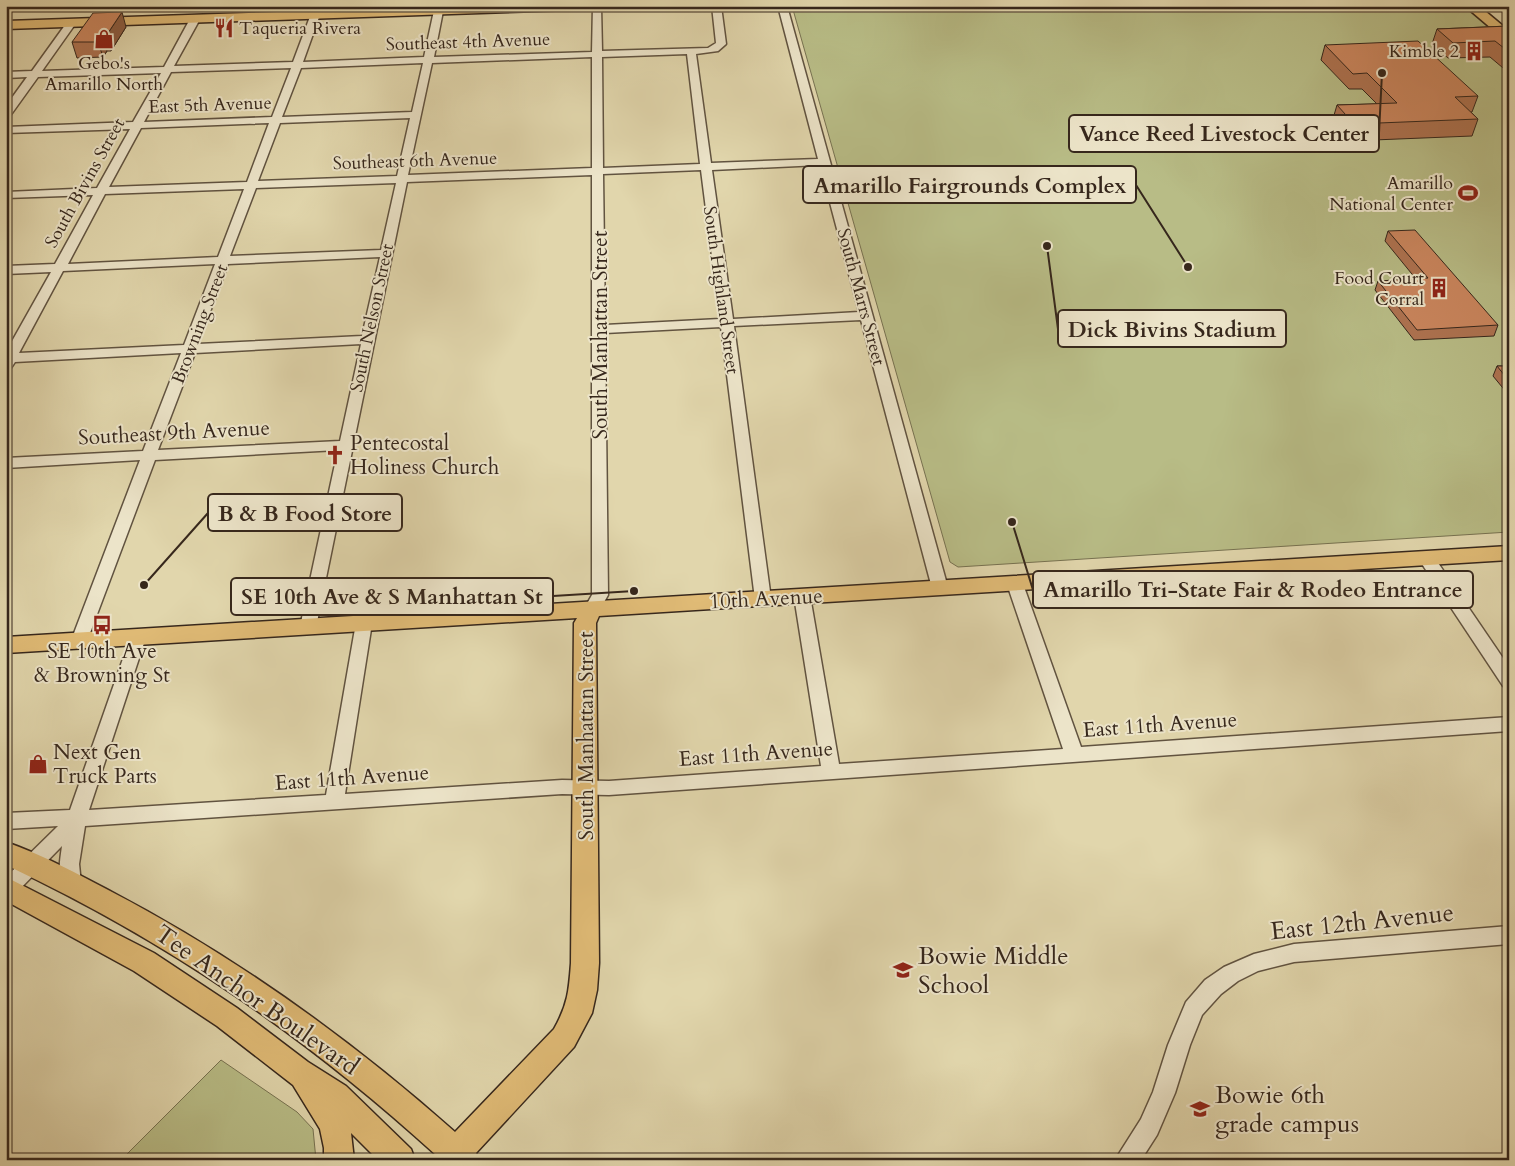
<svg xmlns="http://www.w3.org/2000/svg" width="1515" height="1166" font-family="Cardo,serif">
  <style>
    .green { fill: #b8bc86; stroke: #777251 }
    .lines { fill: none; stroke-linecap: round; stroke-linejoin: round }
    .minor-casing { stroke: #615340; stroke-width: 3 }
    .major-casing { stroke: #36271c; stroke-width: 3 }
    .minor { fill: #ece4c9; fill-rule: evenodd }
    .major { fill: #e0bb76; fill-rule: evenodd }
    .wall { fill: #ae7351; stroke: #36271c }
    .shaded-wall { fill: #8d5e42; stroke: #36271c }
    .building { fill: #ca865e; stroke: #36271c }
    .labels { text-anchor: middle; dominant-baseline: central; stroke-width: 4; stroke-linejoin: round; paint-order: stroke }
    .far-poi-label { font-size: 18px; fill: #36271c; stroke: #ece4c9; text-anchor: end }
    .far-street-label { font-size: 18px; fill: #36271c; stroke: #ece4c9 }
    .street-label { font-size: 21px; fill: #36271c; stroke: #ece4c9 }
    .poi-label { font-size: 21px; fill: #36271c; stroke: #ece4c9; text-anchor: start }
    .near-street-label { font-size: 25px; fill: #36271c; stroke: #ece4c9 }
    .near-poi-label { font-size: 25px; fill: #36271c; stroke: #ece4c9; text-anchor: start }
    .leader { fill: none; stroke: #36271c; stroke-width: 2 }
    .callout-dot { fill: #36271c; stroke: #ece4c9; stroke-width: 2 }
    .callout { fill: #ece4c9; stroke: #36271c; stroke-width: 2 }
    .callout-label { font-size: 22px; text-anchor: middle; font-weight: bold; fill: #36271c }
  </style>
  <rect width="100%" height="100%" fill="#e1d6ac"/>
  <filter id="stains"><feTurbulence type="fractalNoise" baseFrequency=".004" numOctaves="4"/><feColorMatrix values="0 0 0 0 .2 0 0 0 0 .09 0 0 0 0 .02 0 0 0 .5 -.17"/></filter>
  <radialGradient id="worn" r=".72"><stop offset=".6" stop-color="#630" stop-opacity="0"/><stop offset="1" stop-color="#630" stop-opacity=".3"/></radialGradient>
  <g class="green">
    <path d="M 792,6 L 1466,6 L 1509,40 L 1509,532 L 958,567 L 950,562 Z"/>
    <path d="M 221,1060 L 297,1112 L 313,1129 L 316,1160 L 121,1160 Z"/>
  </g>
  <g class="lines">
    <defs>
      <g id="minor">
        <path d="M 314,6 L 323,6 L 303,62 L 424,57 L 435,6 L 444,6 L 434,57 L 592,52 L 593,6 L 601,6 L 602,51 L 708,48 L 716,43 L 712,6 L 721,6 L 726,44 L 718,51 L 696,54 L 711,163 L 818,159 L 778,6 L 787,6 L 948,588 L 946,592 L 940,594 L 934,592 L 932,588 L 861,320 L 734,326 L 771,599 L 769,603 L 763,605 L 757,603 L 755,599 L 721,327 L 605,333 L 608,595 L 598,613 L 592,615 L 586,613 L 584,609 L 592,595 L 592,175 L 407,182 L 316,627 L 314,631 L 308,633 L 302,631 L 300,627 L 338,450 L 155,460 L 87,641 L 85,645 L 79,647 L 73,645 L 71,641 L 140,460 L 6,468 L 6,458 L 143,451 L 181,353 L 15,362 L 11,368 L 6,369 L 6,352 L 51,272 L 6,274 L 6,266 L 55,264 L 93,195 L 6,198 L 6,192 L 97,188 L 130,129 L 6,133 L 6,127 L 133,122 L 161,73 L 38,77 L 10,116 L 6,117 L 6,106 L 27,77 L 6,78 L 6,72 L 32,71 L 68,21 L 71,20 L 76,23 L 42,71 L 164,67 L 190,19 L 195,16 L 200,19 L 174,66 L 293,62 ZM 687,54 L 700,164 L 603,168 L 602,57 ZM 592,57 L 592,168 L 408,175 L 432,63 ZM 423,63 L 412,112 L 282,117 L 301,68 ZM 291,68 L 272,117 L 144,122 L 171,72 ZM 410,118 L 397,176 L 258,181 L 280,123 ZM 269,123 L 247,182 L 109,187 L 141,128 ZM 820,165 L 859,312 L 733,319 L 712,170 ZM 701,170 L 720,319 L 605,325 L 603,174 ZM 396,183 L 381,250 L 230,256 L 256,188 ZM 244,189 L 218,257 L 68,264 L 105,194 ZM 380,257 L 362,336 L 198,344 L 228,264 ZM 215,264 L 184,345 L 19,353 L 63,271 ZM 361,344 L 340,441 L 158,450 L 195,353 Z"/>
        <path d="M 1426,553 L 1432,554 L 1509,667 L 1509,687 L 1503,686 L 1418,558 L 1420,554 Z"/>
        <path d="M 1015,578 L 1021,580 L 1023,584 L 1081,747 L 1509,717 L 1509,731 L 609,795 L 562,794 L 85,826 L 79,864 L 81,884 L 78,890 L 71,892 L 64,890 C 57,876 60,861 62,846 L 14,895 L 6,897 L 6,877 L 58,826 L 6,829 L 6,813 L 70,810 L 132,633 L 138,631 L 144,633 L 146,637 L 89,810 L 326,795 L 356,623 L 358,619 L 364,617 L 370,619 L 372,623 L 345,794 L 562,780 L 609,781 L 821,766 L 794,596 L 796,592 L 802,590 L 808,592 L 810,596 L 839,764 L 1063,749 L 1007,584 L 1009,580 Z"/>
        <path d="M 1509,926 L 1509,944 L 1294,962 L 1258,971 L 1238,981 L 1221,994 L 1202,1015 L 1190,1045 L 1175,1093 L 1157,1135 L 1141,1160 L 1115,1160 L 1141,1119 L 1153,1092 L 1168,1045 L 1186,1002 L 1205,980 L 1224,967 L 1254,954 L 1294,944 Z"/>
      </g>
      <g id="major">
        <path d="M 458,6 L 576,6 L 570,10 L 6,29 L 6,21 Z"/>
        <path d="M 1465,6 L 1479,6 L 1509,31 L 1509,41 L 1505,40 Z"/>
        <path d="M 1509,546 L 1509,560 L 599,616 L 596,623 L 599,963 L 597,990 L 592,1013 L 574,1047 L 476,1153 L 479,1160 L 434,1160 L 436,1155 C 304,1035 167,941 6,865 L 6,842 C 43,855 78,874 112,892 C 236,957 350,1039 455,1132 L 554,1029 C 568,1004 569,990 571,963 L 574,623 L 577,618 L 6,653 L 6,637 Z"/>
        <path d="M 6,877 L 154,953 L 237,1008 L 308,1062 L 346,1086 L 411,1149 L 415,1160 L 378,1160 L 351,1133 L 354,1160 L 324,1160 L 324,1148 L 320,1129 L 293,1085 L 217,1026 L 134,971 L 6,901 Z"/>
      </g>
    </defs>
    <use href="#minor" class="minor-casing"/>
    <use href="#major" class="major-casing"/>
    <use href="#minor" class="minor"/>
    <use href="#major" class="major"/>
  </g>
  <g class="wall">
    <path d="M 1509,26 L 1509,73 L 1490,57 L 1448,58 L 1432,44 L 1437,29 Z"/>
    <path d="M 126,27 L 111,51 L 107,51 L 103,57 L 77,58 L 72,42 Z"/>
    <path d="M 1325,45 L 1478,96 L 1472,112 L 1471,112 L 1478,119 L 1472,136 L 1349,141 L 1332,122 L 1337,105 L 1377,104 L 1362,89 L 1349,89 L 1321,60 Z"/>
    <path d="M 1388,231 L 1498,325 L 1494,336 L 1414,340 L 1375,290 L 1378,281 L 1416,279 L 1385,241 Z"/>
    <path d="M 1497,366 L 1509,366 L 1509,393 L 1507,393 L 1493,376 Z"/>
  </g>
  <g class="shaded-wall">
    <path d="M 122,12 L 126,27 L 111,51 L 106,36 Z"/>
    <path d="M 102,36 L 107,51 L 103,57 L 98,42 Z"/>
  </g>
  <g class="building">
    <path d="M 122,12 L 106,36 L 102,36 L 98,42 L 72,42 L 93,13 Z"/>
    <path d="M 1509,26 L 1509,52 L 1495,41 L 1453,43 L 1437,29 Z"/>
    <path d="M 1418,41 L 1478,96 L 1455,97 L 1478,119 L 1354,124 L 1337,105 L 1397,103 L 1367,73 L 1353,74 L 1325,45 Z"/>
    <path d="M 1415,230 L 1498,325 L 1417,330 L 1378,281 L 1428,278 L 1388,231 Z"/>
    <path d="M 1497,366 L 1509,366 L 1509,381 Z"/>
  </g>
  <defs>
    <symbol id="restaurant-bare" viewBox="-9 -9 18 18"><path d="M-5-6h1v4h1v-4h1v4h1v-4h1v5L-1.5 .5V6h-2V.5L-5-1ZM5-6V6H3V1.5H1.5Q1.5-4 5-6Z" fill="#8f2418" stroke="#ece4c9" stroke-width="2.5" paint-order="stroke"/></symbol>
    <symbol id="shop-bare" viewBox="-9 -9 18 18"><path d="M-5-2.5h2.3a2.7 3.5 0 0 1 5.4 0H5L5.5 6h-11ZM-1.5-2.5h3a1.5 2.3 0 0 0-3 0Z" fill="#8f2418" stroke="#ece4c9" stroke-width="2.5" paint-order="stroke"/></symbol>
    <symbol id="building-bare" viewBox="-9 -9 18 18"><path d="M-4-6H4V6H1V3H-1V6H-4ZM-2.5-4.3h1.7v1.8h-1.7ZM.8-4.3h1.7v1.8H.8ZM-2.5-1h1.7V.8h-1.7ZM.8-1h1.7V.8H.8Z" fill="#8f2418" stroke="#ece4c9" stroke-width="2.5" paint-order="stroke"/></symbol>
    <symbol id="stadium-bare" viewBox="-9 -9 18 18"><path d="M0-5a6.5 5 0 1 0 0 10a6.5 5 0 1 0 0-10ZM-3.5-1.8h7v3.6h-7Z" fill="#8f2418" stroke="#ece4c9" stroke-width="2.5" paint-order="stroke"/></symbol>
    <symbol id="church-bare" viewBox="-9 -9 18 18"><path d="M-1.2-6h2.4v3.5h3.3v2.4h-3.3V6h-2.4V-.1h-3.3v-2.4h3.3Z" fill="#8f2418" stroke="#ece4c9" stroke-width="2.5" paint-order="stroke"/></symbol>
    <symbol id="bus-bare" viewBox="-9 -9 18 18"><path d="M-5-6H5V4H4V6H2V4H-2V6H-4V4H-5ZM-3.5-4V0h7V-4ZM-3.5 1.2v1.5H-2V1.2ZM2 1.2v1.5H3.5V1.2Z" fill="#8f2418" stroke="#ece4c9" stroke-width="2.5" paint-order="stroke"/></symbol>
    <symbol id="school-bare" viewBox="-9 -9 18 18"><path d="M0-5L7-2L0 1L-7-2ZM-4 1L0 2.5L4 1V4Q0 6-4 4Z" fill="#8f2418" stroke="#ece4c9" stroke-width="2.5" paint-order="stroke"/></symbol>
  </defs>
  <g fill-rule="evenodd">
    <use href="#restaurant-bare" x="210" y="14" width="28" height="28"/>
    <use href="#shop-bare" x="90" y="25" width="28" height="28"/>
    <use href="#building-bare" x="1460" y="37" width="28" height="28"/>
    <use href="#stadium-bare" x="1454" y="179" width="28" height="28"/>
    <use href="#building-bare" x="1425" y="274" width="28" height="28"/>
    <use href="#church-bare" x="321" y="441" width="28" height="28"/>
    <use href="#bus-bare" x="88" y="611" width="28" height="28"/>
    <use href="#shop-bare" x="24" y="750" width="28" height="28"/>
    <use href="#school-bare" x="889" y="956" width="28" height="28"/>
    <use href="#school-bare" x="1186" y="1095" width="28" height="28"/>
  </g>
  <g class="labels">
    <g class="far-poi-label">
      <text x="239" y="28" text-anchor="start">Taqueria Rivera</text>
      <text x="1459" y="51">Kimble 2</text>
      <text x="104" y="63" text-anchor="middle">Gebo's<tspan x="104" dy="21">Amarillo North</tspan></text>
      <text x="1453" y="183">Amarillo<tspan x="1453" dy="21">National Center</tspan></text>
      <text x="1424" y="278">Food Court<tspan x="1424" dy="21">Corral</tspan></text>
    </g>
    <g class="far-street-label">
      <text transform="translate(468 42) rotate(-2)">Southeast 4th Avenue</text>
      <text transform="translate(210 105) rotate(-2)">East 5th Avenue</text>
      <text transform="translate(415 161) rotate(-2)">Southeast 6th Avenue</text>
      <text transform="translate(85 183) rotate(-61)">South Bivins Street</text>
      <text transform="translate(721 290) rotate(82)">South Highland Street</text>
      <text transform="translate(861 297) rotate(75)">South Marrs Street</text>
      <text transform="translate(372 318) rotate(-78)">South Nelson Street</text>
      <text transform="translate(200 324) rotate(-69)">Browning Street</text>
    </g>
    <g class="street-label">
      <text transform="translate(600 335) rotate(-90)">South Manhattan Street</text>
      <text transform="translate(174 433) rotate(-3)">Southeast 9th Avenue</text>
      <text transform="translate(766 599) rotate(-3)">10th Avenue</text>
      <text transform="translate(1160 725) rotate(-4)">East 11th Avenue</text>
      <text transform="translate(586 736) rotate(-90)">South Manhattan Street</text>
      <text transform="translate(756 754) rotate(-4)">East 11th Avenue</text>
      <text transform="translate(352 778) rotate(-4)">East 11th Avenue</text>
    </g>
    <g class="poi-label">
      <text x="350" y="443">Pentecostal<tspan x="350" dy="24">Holiness Church</tspan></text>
      <text x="102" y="651" text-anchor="middle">SE 10th Ave<tspan x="102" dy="24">&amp; Browning St</tspan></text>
      <text x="53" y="752">Next Gen<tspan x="53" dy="24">Truck Parts</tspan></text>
    </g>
    <g class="near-street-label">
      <text transform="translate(1362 922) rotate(-6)">East 12th Avenue</text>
      <text transform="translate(257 1000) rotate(35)">Tee Anchor Boulevard</text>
    </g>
    <g class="near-poi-label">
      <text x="918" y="956">Bowie Middle<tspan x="918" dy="29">School</tspan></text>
      <text x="1215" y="1095">Bowie 6th<tspan x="1215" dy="29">grade campus</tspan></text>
    </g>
  </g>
  <path class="leader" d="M1382 73L1379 133M1188 267L1136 185M1047 246L1058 329M144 585L208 513M1012 522L1033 590M634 591L553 596"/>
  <g class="callout-dot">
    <circle cx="1382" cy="73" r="5"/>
    <circle cx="1188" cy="267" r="5"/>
    <circle cx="1047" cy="246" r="5"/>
    <circle cx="144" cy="585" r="5"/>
    <circle cx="1012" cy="522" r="5"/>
    <circle cx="634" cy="591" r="5"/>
  </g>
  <g class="callout">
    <rect x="1069" y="115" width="310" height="37" rx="5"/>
    <rect x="803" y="166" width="333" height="37" rx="5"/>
    <rect x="1058" y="310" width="228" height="37" rx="5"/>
    <rect x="208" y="494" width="194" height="37" rx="5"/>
    <rect x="1033" y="571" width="440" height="37" rx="5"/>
    <rect x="231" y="578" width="322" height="37" rx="5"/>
  </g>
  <g class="callout-label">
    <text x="1224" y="141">Vance Reed Livestock Center</text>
    <text x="970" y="193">Amarillo Fairgrounds Complex</text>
    <text x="1172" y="337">Dick Bivins Stadium</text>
    <text x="305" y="521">B &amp; B Food Store</text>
    <text x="1253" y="597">Amarillo Tri-State Fair &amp; Rodeo Entrance</text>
    <text x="392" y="604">SE 10th Ave &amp; S Manhattan St</text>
  </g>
  <rect width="1515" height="1166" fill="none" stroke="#e1d6ac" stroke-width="25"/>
  <rect x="8" y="8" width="1500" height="1151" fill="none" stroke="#36271c" stroke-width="2.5"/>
  <rect x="12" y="12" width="1490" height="1141" fill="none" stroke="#36271c"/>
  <rect width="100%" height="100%" filter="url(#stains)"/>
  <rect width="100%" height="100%" fill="url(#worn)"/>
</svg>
